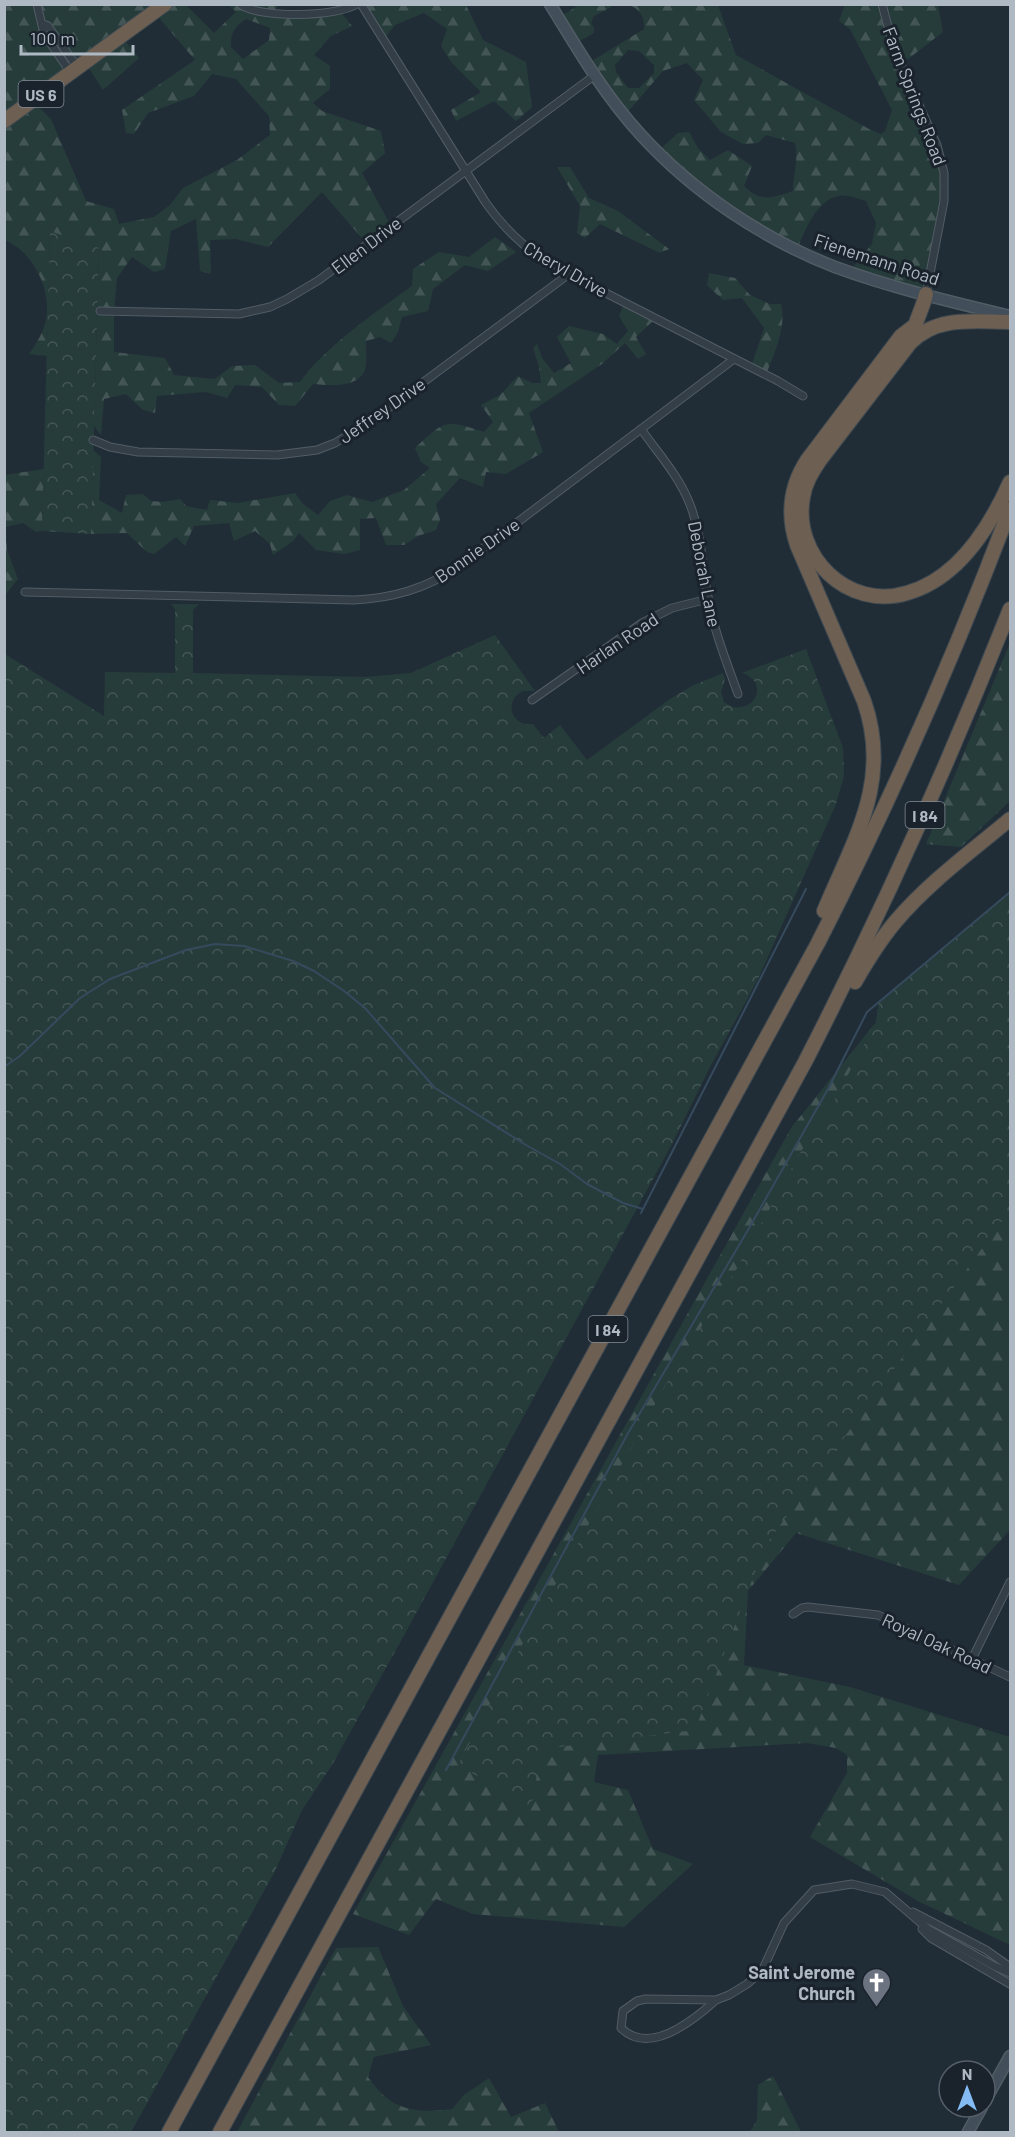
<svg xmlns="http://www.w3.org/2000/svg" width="1015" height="2137" font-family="Barlow,sans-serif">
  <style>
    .forest { fill: url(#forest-firs); fill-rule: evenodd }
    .park { fill: url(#park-crowns) }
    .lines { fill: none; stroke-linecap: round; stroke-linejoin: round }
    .stream { stroke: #354a5d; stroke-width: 2 }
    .street-casing { stroke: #525c65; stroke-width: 9 }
    .secondary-casing { stroke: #525c65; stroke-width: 13 }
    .highway-casing { stroke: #3f4952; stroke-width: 16 }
    .street { stroke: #343e47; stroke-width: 7 }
    .secondary { stroke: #424e5a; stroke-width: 10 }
    .highway { stroke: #6d5f51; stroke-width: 14 }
    .labels { text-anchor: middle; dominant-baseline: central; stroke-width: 6; stroke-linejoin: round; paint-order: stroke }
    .shield { fill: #1a232c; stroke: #828c96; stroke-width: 1.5 }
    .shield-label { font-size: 16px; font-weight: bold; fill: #aeb9c4 }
    .street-label { font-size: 18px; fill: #aeb9c4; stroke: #1a232c }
    .poi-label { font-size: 18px; font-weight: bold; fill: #aeb9c4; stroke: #1a232c; text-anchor: end }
  </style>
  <defs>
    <pattern id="forest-firs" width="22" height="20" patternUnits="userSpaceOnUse" patternTransform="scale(1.5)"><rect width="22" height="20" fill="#263c3a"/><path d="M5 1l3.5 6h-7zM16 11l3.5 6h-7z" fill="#435655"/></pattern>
    <pattern id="park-crowns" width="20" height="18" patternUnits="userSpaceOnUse" patternTransform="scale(1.5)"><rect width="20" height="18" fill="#263c3a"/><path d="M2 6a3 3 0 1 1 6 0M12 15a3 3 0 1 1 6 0" fill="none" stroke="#435655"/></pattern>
  </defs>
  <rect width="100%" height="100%" fill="#212d36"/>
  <g class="forest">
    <path d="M 4,5 L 186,5 L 214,33 L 236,12 L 229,5 L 279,5 L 272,12 L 340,11 L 352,26 L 331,36 L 314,55 L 330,66 L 330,89 L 313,103 L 322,111 L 381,131 L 385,153 L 362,173 L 391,226 L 367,244 L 322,192 L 268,247 L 236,239 L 210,240 L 211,274 L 200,271 L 196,219 L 171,231 L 165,269 L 154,272 L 132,257 L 117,278 L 114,312 L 114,352 L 165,358 L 174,375 L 215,379 L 232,366 L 255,365 L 279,383 L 300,382 C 325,347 377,311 412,286 L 413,269 L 439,252 L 469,257 L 495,237 L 516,252 L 488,271 L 465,265 L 433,289 L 428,311 L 402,317 L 398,332 L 391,343 L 380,337 L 366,341 C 366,349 367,362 365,370 C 357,389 329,385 313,384 L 295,406 L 279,405 L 262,387 L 235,385 L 227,398 L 206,392 L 157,396 L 155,413 L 143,410 L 126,394 L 104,399 L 101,435 L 94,426 L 99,248 L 50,232 L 47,356 L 29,354 C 37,343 43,333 46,320 C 52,289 33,252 5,240 ZM 154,12 L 195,60 L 122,110 L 126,133 L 134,134 L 148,113 L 194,96 L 212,74 L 236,79 L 269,116 L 270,135 L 237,160 L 183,188 L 170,205 L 154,217 L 119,224 L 114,209 L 86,201 L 51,119 L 32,101 L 85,62 L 103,90 L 139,58 L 121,36 ZM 246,19 L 270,28 L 269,40 L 243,59 L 231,47 C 230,33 235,26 246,19 Z"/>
    <path d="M 361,5 L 466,5 L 483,40 L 526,62 L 532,107 L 516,121 L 494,101 L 456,121 L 451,110 L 481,92 L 451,62 L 441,46 L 447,29 L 424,13 L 395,25 L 383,40 Z"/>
    <path d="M 579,5 L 615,5 L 594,16 L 591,23 L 594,28 L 594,33 L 574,44 L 558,18 Z"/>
    <path d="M 628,5 L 718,5 L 736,55 L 869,129 L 881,134 L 885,131 L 892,110 L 850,29 L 839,21 L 845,5 L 938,5 L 943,32 L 899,66 L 937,151 L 944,180 L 926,294 L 849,272 L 872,244 L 876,223 L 866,201 C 858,199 846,194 838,196 C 815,201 805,232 796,251 L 779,243 L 657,152 L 678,133 L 689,132 L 698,148 L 710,160 L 728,150 L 752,166 L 744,186 C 761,203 772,198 793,191 C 793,174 799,159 795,143 L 766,135 L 758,143 L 743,144 L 721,132 L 694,100 L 703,80 L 687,63 L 663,71 L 625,115 L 587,64 L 644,29 C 645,18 640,8 628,5 ZM 628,50 L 639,51 L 654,65 L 654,73 L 639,88 L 628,88 L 616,72 L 615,65 Z"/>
    <path d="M 570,167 L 589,198 L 618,211 L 669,249 L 660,253 L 600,224 L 585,238 L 577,233 L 580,206 L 557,167 Z"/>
    <path d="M 709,273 L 735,278 L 750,295 L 770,304 L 781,304 C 787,327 774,353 766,375 L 751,367 L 764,328 L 742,298 L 723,300 L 707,285 Z"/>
    <path d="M 624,303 L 655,319 L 636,337 L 646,354 L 638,359 L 625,343 L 602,364 L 529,413 L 543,452 L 506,474 L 486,472 L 483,487 L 460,478 L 436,504 L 440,520 L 436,530 L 418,536 L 404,545 L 386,545 L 376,518 L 360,519 L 360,550 L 344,554 L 316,550 L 299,533 L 293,541 L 273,555 L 270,544 L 255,531 L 234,541 L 229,523 L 194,526 L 185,546 L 176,537 L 154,554 L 147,552 L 127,533 L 91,534 L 93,450 L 101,457 L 99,500 L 122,513 L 126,495 L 143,494 L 151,501 L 163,502 L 180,499 L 186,506 L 207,510 L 210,500 L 238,503 L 295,493 L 303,504 L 318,515 L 330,501 L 347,495 L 372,502 L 404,490 L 430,468 L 421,462 L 415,448 C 445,420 445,419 484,432 L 493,422 L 481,405 L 500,395 L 518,376 L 532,383 L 541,383 L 539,367 L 533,348 L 537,344 L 542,358 L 554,373 L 571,363 L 557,337 L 569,326 L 603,334 L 617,344 L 628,331 L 619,316 Z"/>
    <path d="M 44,469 L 42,531 L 36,532 L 23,523 L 6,527 L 7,550 L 18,579 L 6,594 L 4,475 Z"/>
    <path d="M 1010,643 L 1010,801 L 961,847 L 926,844 Z"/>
    <path d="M 1010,893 L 1010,1530 L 959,1585 L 796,1533 L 748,1591 L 744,1665 L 850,1687 L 1010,1737 L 1010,1945 L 918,1901 L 810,1837 L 847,1773 L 847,1755 L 836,1748 L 807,1743 L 598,1755 L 594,1782 L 628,1790 L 653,1849 L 693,1864 L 624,1927 L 473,1914 L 436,1899 L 409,1935 L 353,1914 L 791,1128 L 876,1022 L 879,1002 Z"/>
    <path d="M 378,1947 L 403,2006 L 431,2045 L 374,2057 L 368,2077 C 390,2110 414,2114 452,2109 L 464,2095 L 489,2078 L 511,2117 L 545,2103 L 559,2132 L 237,2132 L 336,1948 Z"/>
    <path d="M 773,2076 L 801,2132 L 750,2132 L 757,2120 L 758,2085 Z"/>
  </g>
  <g class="park">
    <path d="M 50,231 L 99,248 L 91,534 L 42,531 Z"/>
    <path d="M 171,604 L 199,604 L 193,610 L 193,673 L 365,677 L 411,673 L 495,635 L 535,691 L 523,691 C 503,701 511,727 533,724 L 544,738 L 560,725 L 587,760 L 670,699 L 694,685 L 723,673 L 725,679 L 721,692 L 724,702 L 733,707 C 759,711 767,680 742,673 L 806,649 L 843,748 L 844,776 L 836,804 L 758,979 L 709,1069 L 671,1146 L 407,1630 L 332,1765 L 302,1810 L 275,1871 L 131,2132 L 5,2132 L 5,654 L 104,716 L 105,672 L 175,673 L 175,609 Z"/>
    <path d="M 1010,893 L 1010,1210 L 765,1546 L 695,1730 L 542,1749 L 531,1807 L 458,1765 L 502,1681 L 669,1379 L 732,1277 L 815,1126 L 835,1099 L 876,1022 L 879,1002 Z"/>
  </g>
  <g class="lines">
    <g class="stream">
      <path d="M 4,1067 L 20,1056 L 80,998 L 110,979 L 186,950 L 215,944 L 244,946 L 293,961 L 314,971 L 344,991 L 365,1008 L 435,1088 L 526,1145 L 560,1164 L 587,1184 L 623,1203 L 643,1209"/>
      <path d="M 641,1213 L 806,889"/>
      <path d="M 446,1770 L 627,1435 L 748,1230 L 828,1089 L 867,1012 L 1010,892"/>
    </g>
    <defs>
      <g id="street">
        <path d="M 37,4 L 44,34 L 71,73"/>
        <path d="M 240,4 C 259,19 336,17 357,4"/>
        <path d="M 361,4 L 486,203 C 505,230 526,250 555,267 L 778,381 L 803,396"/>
        <path d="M 882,4 L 894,49 L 937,145 L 944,173 L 944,201 L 926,294"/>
        <path d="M 43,24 L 48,26 L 78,68"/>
        <path d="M 100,311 L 239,314 L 270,307 L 287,299 L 319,280 L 595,75"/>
        <path d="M 641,429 C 658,453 678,475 689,502 C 702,533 702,569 709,602 C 715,634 727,663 738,694"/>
        <path d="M 93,440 L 110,447 L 138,452 L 277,455 L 317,450 L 335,443 L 371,421 L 569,274"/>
        <path d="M 25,592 L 354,600 C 393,598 425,589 458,567 L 734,359"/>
        <path d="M 532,700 L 642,623 L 672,608 L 708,599"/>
        <path d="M 793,1614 L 802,1608 L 808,1607 L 878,1615 L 1010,1677"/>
        <path d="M 972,1659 L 1010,1582"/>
        <path d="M 913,1912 L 986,1950 L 1010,1967"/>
        <path d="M 922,1929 L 931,1938 L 1010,1984"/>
        <path d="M 716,2000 C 694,2020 649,2056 621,2028 L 623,2011 L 637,2001 L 646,1999 L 716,2000 L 729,1995 L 747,1984 L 762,1971 L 784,1923 L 814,1890 L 852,1884 L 885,1892 L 928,1929 L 994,1966 L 1010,1973"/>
      </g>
      <g id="secondary">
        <path d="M 550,4 C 578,50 605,96 641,135 C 693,192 763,239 835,267 C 892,288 952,302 1010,316"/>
        <path d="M 985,2101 L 1010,2056"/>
        <path d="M 968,2132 L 982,2107"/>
      </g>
      <g id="highway">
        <path d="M 4,121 L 165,4"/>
        <path d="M 1010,322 C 975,322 938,315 910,343 L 820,460 C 812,472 805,483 803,497 C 792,556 848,611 907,593 C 957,579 990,527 1010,482"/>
        <path d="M 913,335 C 915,321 923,308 926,294"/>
        <path d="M 824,911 C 854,839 892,781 864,701 L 797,545 C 787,515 790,486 808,459 L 901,336 L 914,326"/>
        <path d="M 855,982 C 867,961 880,940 896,921 C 929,882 972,851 1010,819"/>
        <path d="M 169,2132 L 818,943 C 890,802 954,657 1010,509"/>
        <path d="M 220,2132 L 805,1062 C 881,914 949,763 1010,609"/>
      </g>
    </defs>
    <use href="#street" class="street-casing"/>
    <use href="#secondary" class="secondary-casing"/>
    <use href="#highway" class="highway-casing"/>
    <use href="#street" class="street"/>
    <use href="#secondary" class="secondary"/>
    <use href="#highway" class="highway"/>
  </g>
  <defs>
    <symbol id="church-pin" viewBox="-11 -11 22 30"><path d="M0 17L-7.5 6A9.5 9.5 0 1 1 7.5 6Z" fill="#6b7280" stroke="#1a232c"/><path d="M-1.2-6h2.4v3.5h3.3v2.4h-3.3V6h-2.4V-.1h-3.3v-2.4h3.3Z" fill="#fff"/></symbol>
  </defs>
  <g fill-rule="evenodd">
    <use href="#church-pin" x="860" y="1966" width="33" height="45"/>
  </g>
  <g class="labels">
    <g class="shield">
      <rect x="18.5" y="81" width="45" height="26" rx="4.5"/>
      <rect x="905.5" y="802" width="39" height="26" rx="4.5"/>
      <rect x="588.5" y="1316" width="39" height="26" rx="4.5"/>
    </g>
    <g class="shield-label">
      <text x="41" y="94">US 6</text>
      <text x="925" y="815">I 84</text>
      <text x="608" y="1329">I 84</text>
    </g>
    <g class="street-label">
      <text transform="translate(915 96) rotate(69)">Farm Springs Road</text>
      <text transform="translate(366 245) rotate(-37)">Ellen Drive</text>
      <text transform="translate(877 259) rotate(18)">Fienemann Road</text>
      <text transform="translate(566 269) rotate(30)">Cheryl Drive</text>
      <text transform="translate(382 410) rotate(-35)">Jeffrey Drive</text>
      <text transform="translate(477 550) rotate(-35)">Bonnie Drive</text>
      <text transform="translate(705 574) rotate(79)">Deborah Lane</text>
      <text transform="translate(617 643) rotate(-34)">Harlan Road</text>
      <text transform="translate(937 1643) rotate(25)">Royal Oak Road</text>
    </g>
    <g class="poi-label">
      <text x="855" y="1972">Saint Jerome<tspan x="855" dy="21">Church</tspan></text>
    </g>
  </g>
  <rect width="1015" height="2137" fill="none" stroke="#aeb9c4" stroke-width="12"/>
  <g transform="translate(967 2089)"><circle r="28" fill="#1a232c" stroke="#555f69" stroke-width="1.5"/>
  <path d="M0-4.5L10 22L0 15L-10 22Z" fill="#84bbf4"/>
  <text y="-9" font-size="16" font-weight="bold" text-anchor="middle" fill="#aeb9c4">N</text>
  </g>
  <path d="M21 45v9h112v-9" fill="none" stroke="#aeb9c4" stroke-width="3"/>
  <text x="30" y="45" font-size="18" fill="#aeb9c4" stroke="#1a232c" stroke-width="4.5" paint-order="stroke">100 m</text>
</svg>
